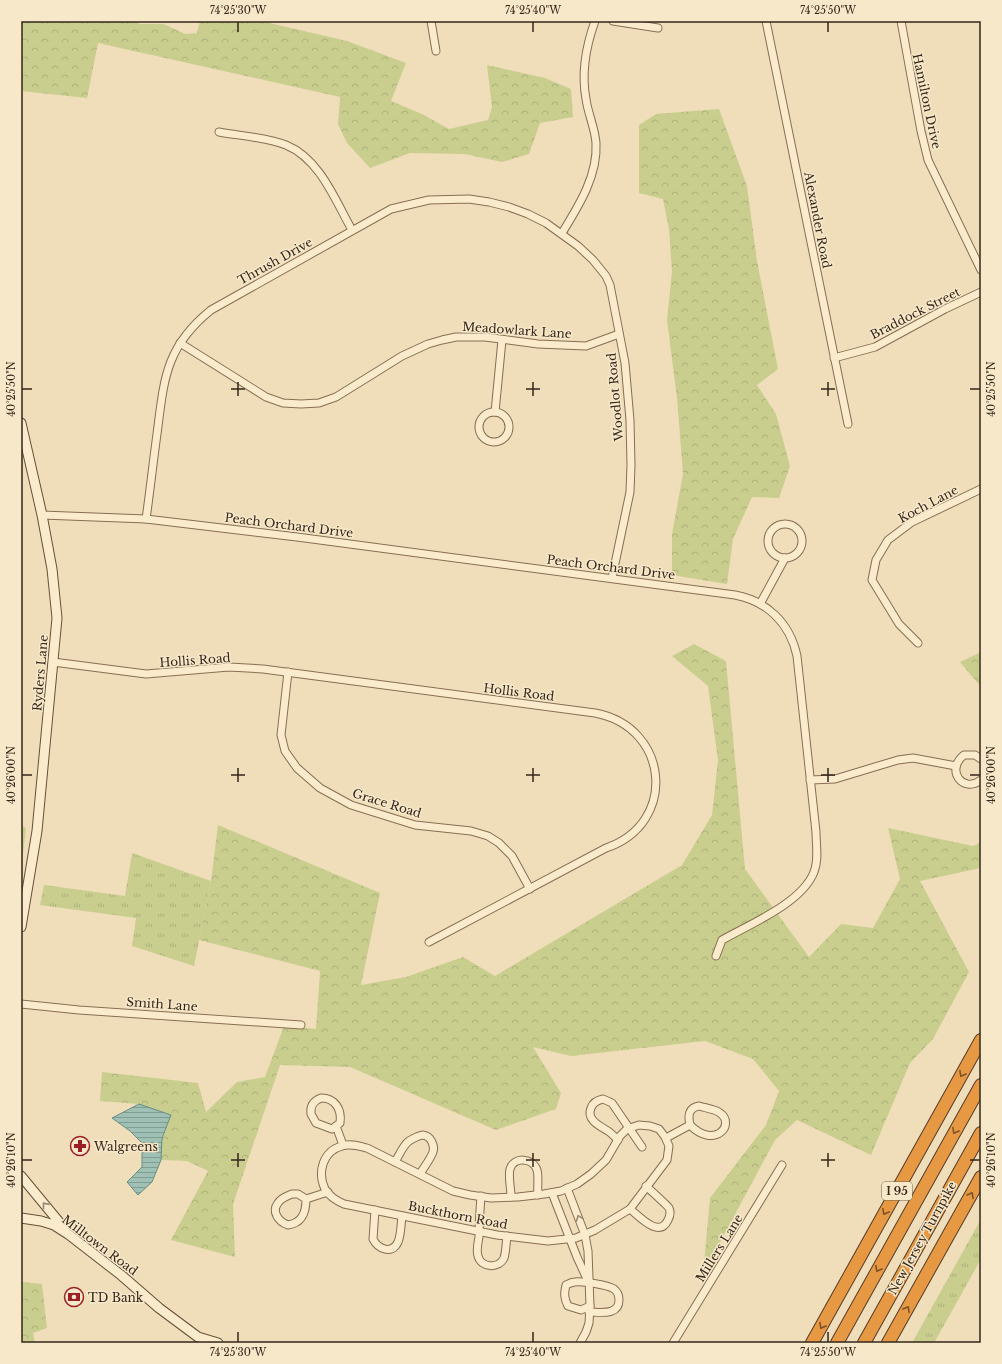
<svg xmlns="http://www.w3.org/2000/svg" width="1002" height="1364" font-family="'Libre Baskerville',serif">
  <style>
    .grass { fill: url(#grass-tufts) }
    .forest { fill: url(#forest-crowns) }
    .water { fill: url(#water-rules); stroke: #668e82 }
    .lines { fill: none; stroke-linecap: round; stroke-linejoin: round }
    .street-casing { stroke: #876d53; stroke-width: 9 }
    .secondary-casing { stroke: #694e37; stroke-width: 11 }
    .highway-casing { stroke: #543b29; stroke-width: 14 }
    .street { stroke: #fbebcd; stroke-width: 7 }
    .secondary { stroke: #fbebcd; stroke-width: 9 }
    .highway { stroke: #e79843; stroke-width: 12 }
    .oneway { stroke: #7c542a }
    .oneway2 { stroke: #988874 }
    .ticks { fill: none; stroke: #35261a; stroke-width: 1.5 }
    .labels { text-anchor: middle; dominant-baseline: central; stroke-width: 3; stroke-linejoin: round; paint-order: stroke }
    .shield { fill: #f7e8ca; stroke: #6f604f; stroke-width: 1 }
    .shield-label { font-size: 11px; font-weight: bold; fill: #35261a }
    .street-label { font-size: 12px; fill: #35261a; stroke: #f7e8ca }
    .poi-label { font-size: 12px; fill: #35261a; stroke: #f7e8ca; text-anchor: start }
    .neatline { fill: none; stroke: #35261a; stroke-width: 1.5 }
    .ticks-label { font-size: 10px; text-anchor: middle; fill: #35261a }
  </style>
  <defs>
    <pattern id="grass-tufts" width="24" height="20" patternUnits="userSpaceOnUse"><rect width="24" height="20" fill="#c9ce8e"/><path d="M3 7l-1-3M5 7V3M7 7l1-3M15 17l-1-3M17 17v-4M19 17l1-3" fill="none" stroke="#adb17a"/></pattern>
    <pattern id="forest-crowns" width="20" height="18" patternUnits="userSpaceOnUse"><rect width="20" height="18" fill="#c9ce8e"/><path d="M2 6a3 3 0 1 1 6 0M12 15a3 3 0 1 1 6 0" fill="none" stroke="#adb17a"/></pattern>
    <pattern id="water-rules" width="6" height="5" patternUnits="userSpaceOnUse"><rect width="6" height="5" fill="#9fc0b5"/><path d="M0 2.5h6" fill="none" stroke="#829c92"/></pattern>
  </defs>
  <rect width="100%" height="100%" fill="#f0deba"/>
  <g class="grass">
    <path d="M 21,825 L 26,828 L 21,870 Z"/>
    <path d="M 132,853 L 211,881 L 194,966 L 132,946 L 136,918 L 40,905 L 44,885 L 125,896 Z"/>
    <path d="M 981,1219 L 981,1259 L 934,1343 L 912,1343 Z"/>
  </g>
  <g class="forest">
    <path d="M 21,21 L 136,21 L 140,24 L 164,24 L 185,34 L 197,33 L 200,21 L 261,21 L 347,41 L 406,63 L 391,101 L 422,114 L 449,129 L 488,120 L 492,107 L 487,65 L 545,78 L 571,89 L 573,117 L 540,123 L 529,154 L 502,162 L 465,154 L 410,153 L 370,168 L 347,143 L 338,124 L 340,97 L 98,43 L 87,98 L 21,91 Z"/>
    <path d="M 719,109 L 747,186 L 757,261 L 778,369 L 757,385 L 776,414 L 790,466 L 779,498 L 752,497 L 733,539 L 727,584 L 672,575 L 672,534 L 683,474 L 677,398 L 667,320 L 672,271 L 669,229 L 663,199 L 639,193 L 639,125 L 656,114 Z"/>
    <path d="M 694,644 L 726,661 L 745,869 L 809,957 L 841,924 L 873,928 L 900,879 L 888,828 L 973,846 L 981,842 L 981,868 L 920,881 L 969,972 L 933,1039 L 910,1063 L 871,1155 L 797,1120 L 775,1140 L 703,1274 L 710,1198 L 766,1125 L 779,1091 L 753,1059 L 705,1041 L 571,1056 L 533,1047 L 561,1093 L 556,1109 L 496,1130 L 350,1067 L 280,1065 L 233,1204 L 235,1257 L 171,1240 L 208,1171 L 187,1161 L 161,1160 L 162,1138 L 171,1115 L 139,1104 L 100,1101 L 102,1072 L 198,1083 L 206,1112 L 237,1082 L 265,1077 L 284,1026 L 316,1029 L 320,971 L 199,940 L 211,881 L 218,825 L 380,893 L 361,985 L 406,977 L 463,957 L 495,976 L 682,865 L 712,815 L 718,760 L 708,686 L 672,656 Z"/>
    <path d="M 981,652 L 981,687 L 960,662 Z"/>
    <path d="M 21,1282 L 42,1284 L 47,1328 L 33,1333 L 35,1343 L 22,1343 Z"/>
  </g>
  <path class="water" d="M 139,1104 L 171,1115 L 162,1138 L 161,1160 L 152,1182 L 138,1195 L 127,1182 L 142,1167 L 142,1143 L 130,1131 L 112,1118 Z"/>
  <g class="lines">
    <defs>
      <g id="street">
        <path d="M 431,21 L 436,51"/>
        <path d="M 613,21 L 658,28"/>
        <path d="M 766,21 L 848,424"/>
        <path d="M 901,21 L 921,131 L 928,160 L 981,270"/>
        <path d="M 219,132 C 241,136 265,137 286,145 C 320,159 335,200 352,230"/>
        <path d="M 562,233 C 578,207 598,176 596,143 C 595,128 588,114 586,99 C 581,72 586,46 595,21"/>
        <path d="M 180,343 L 266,397 L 283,403 L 301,404 L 319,403 L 336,397 L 402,356 L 428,344 L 442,340 L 456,337 L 485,337 L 538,344 L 586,346 L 619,334"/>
        <path d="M 834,358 L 875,347 L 945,309 L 981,292"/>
        <circle cx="494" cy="427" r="15"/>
        <path d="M 495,412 L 502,340"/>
        <path d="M 42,515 L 146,519 L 297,537 L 735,595 C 767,601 790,623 797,656 L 816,832 C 816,845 819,860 814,872 C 802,903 750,924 722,940 L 716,956"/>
        <path d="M 146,519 C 150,491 153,463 157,434 C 164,380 165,347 211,310 L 391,209 L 429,200 L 469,199 L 489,202 L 509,207 L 528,214 L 546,223 L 578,246 L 593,260 L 606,276 L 610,285 L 625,363 L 630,420 L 631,465 L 630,492 L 612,578"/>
        <circle cx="785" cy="541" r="17"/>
        <path d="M 760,604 L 785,558"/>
        <path d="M 918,643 L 899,624 L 872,580 L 876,560 L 888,540 L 912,522 L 981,489"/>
        <path d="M 53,662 L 146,674 L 229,667 L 263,669 L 595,713 C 670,727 678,824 606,848 L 429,942"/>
        <path d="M 288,672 L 281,735 L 285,751 L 297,768 L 320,788 L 351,805 L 415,825 L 471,831 L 488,836 L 499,843 L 512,856 L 530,889"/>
        <path d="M 981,759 L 975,755 L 964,755 C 945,770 963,794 981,780"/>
        <path d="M 810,780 L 835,779 L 898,760 L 913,758 L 956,766"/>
        <path d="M 21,1004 L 79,1010 L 301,1025"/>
        <path d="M 321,1098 C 335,1098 342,1109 340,1123 L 332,1129 L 316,1123 L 311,1114 C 310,1106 313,1101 321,1098 Z"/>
        <path d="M 699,1106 C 705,1108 715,1109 720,1113 C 736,1124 715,1150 690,1125 C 688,1116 688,1108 699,1106 Z"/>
        <path d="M 639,1125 L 650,1126 L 659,1129 L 665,1137 L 669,1146 L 667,1160 L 630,1209 L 595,1230 L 576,1238 L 548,1241 L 497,1235 L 344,1204 C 337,1201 329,1196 325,1189 C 317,1172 323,1151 342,1146 C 350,1143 359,1146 367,1148 L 453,1191 L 470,1195 L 491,1198 L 518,1197 L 544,1194 L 561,1191 L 577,1184 L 591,1174 L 606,1160 L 620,1136 L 627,1129 Z"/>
        <path d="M 336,1126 L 343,1145"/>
        <path d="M 666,1138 L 690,1125"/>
        <path d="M 618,1140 C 615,1137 612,1134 608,1131 C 600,1126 586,1120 591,1108 C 593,1102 598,1100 603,1099 L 612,1103 L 642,1147"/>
        <path d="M 395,1162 C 399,1156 403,1145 409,1141 C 412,1139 420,1135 423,1135 C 431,1136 435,1146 433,1152 C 430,1160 424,1167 420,1174"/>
        <path d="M 567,1188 L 585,1235 L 588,1251 L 590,1306 L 589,1323 L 586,1332 L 580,1343"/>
        <path d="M 552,1193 L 577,1257 L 588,1281"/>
        <path d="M 292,1194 L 298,1194 L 306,1199 C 306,1211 303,1223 288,1225 C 279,1222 271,1212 278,1203 C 281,1198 287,1196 292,1194 Z"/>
        <path d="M 481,1196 C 480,1210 479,1223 479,1237 C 478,1243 476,1250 478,1256 C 481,1268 499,1269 504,1258 C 506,1252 506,1243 507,1236"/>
        <path d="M 511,1197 C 511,1188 508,1177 510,1169 C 514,1156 533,1158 537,1170 C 539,1177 537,1187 538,1195"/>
        <path d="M 306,1199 L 328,1192"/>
        <path d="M 630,1209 C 639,1216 659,1239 668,1220 C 670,1216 671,1212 669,1208 C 667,1205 650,1190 646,1186"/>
        <path d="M 375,1210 L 373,1239 C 378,1249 392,1255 398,1242 C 401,1235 401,1224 402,1216"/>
        <path d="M 589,1312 C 600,1312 619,1316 619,1300 C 619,1296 618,1292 614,1289 C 608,1285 583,1281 575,1282 C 572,1282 568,1284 566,1285 C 564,1294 564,1298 568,1306 L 581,1310 L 590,1306"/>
        <path d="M 673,1343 L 782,1165"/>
      </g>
      <g id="secondary">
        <path d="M 21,423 L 42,515 L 52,569 L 57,618 L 37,831 L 21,927"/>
        <path d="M 21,1176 L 64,1228"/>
        <path d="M 21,1218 L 41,1221 L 54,1225 L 68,1234 L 121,1275 L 159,1308 L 198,1337 L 218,1343"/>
      </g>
      <g id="highway">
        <path d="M 812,1343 L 981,1040"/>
        <path d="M 837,1343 L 981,1085"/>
        <path d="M 864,1343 L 981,1133"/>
        <path d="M 888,1343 L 981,1177"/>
      </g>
    </defs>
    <use href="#street" class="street-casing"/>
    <use href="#secondary" class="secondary-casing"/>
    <use href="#highway" class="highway-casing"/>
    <use href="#street" class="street"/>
    <use href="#secondary" class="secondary"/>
    <use href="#highway" class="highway"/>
  </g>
  <defs><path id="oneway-chevron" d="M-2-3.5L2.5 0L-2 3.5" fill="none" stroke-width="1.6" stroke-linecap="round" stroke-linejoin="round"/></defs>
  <g class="oneway">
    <use href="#oneway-chevron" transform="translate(962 1074) rotate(119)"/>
    <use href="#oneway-chevron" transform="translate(955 1131) rotate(119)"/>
    <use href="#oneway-chevron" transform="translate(971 1195) rotate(-61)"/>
    <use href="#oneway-chevron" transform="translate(885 1212) rotate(119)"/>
    <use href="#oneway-chevron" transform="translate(878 1269) rotate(119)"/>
    <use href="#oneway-chevron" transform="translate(907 1309) rotate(-61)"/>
    <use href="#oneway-chevron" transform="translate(822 1326) rotate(119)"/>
  </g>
  <g class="oneway2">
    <use href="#oneway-chevron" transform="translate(45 1205) rotate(-129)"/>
    <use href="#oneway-chevron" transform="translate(579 1218) rotate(-111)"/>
  </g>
  <path class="ticks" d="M 238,22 L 238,32M 533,22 L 533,32M 828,22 L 828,32M 238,382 L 238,396M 533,382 L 533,396M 828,382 L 828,396M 22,389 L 32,389M 231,389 L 245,389M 526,389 L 540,389M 821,389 L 835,389M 970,389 L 980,389M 238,768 L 238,782M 533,768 L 533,782M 828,768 L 828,782M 22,775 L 32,775M 231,775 L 245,775M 526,775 L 540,775M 821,775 L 835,775M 970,775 L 980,775M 238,1153 L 238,1167M 533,1153 L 533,1167M 828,1153 L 828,1167M 22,1160 L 32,1160M 231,1160 L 245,1160M 526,1160 L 540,1160M 821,1160 L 835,1160M 970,1160 L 980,1160M 238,1332 L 238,1342M 533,1332 L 533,1342M 828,1332 L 828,1342"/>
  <defs>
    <symbol id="pharmacy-ring" viewBox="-11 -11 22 22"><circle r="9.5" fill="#f7e8ca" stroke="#9a2026" stroke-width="1.5"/><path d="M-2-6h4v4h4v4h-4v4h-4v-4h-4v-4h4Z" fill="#9a2026"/></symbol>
    <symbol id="bank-ring" viewBox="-11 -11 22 22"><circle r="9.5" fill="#f7e8ca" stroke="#9a2026" stroke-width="1.5"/><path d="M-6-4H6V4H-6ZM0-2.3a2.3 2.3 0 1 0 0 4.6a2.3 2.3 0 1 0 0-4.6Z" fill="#9a2026"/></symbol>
  </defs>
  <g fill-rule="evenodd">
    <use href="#pharmacy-ring" x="69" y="1135" width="22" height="22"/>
    <use href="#bank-ring" x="63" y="1286" width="22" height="22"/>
  </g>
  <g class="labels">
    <rect class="shield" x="882" y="1182" width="30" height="18" rx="3"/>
    <g class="shield-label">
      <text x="897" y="1191">I 95</text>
    </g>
    <g class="street-label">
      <text transform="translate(927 101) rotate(78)">Hamilton Drive</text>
      <text transform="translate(818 220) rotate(79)">Alexander Road</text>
      <text transform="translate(275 261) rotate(-29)">Thrush Drive</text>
      <text transform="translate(915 313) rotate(-27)">Braddock Street</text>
      <text transform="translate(517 330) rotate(4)">Meadowlark Lane</text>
      <text transform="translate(615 397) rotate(-95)">Woodlot Road</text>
      <text transform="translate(928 504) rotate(-28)">Koch Lane</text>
      <text transform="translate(289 525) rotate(7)">Peach Orchard Drive</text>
      <text transform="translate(611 567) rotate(7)">Peach Orchard Drive</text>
      <text transform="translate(195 660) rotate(-4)">Hollis Road</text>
      <text transform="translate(40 673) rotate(-85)">Ryders Lane</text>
      <text transform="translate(519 692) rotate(7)">Hollis Road</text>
      <text transform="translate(387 803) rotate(17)">Grace Road</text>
      <text transform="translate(162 1004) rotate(4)">Smith Lane</text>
      <text transform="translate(458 1215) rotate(11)">Buckthorn Road</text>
      <text transform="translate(922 1238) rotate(-61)">New Jersey Turnpike</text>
      <text transform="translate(100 1245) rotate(37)">Milltown Road</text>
      <text transform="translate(719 1248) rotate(-58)">Millers Lane</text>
    </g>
    <g class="poi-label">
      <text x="94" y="1146">Walgreens</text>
      <text x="88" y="1297">TD Bank</text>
    </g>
  </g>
  <rect width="1002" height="1364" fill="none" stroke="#f7e8ca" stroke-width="44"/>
  <rect x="22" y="22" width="958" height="1320" class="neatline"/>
  <g class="ticks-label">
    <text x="238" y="14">74°25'30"W</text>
    <text x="533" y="14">74°25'40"W</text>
    <text x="828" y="14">74°25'50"W</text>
    <text transform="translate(991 389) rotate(-90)" y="4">40°25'50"N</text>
    <text transform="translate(11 389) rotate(-90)" y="4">40°25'50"N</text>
    <text transform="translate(991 775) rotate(-90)" y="4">40°26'00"N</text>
    <text transform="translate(11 775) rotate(-90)" y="4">40°26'00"N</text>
    <text transform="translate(991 1160) rotate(-90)" y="4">40°26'10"N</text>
    <text transform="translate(11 1160) rotate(-90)" y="4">40°26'10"N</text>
    <text x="238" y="1356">74°25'30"W</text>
    <text x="533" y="1356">74°25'40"W</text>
    <text x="828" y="1356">74°25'50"W</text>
  </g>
</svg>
